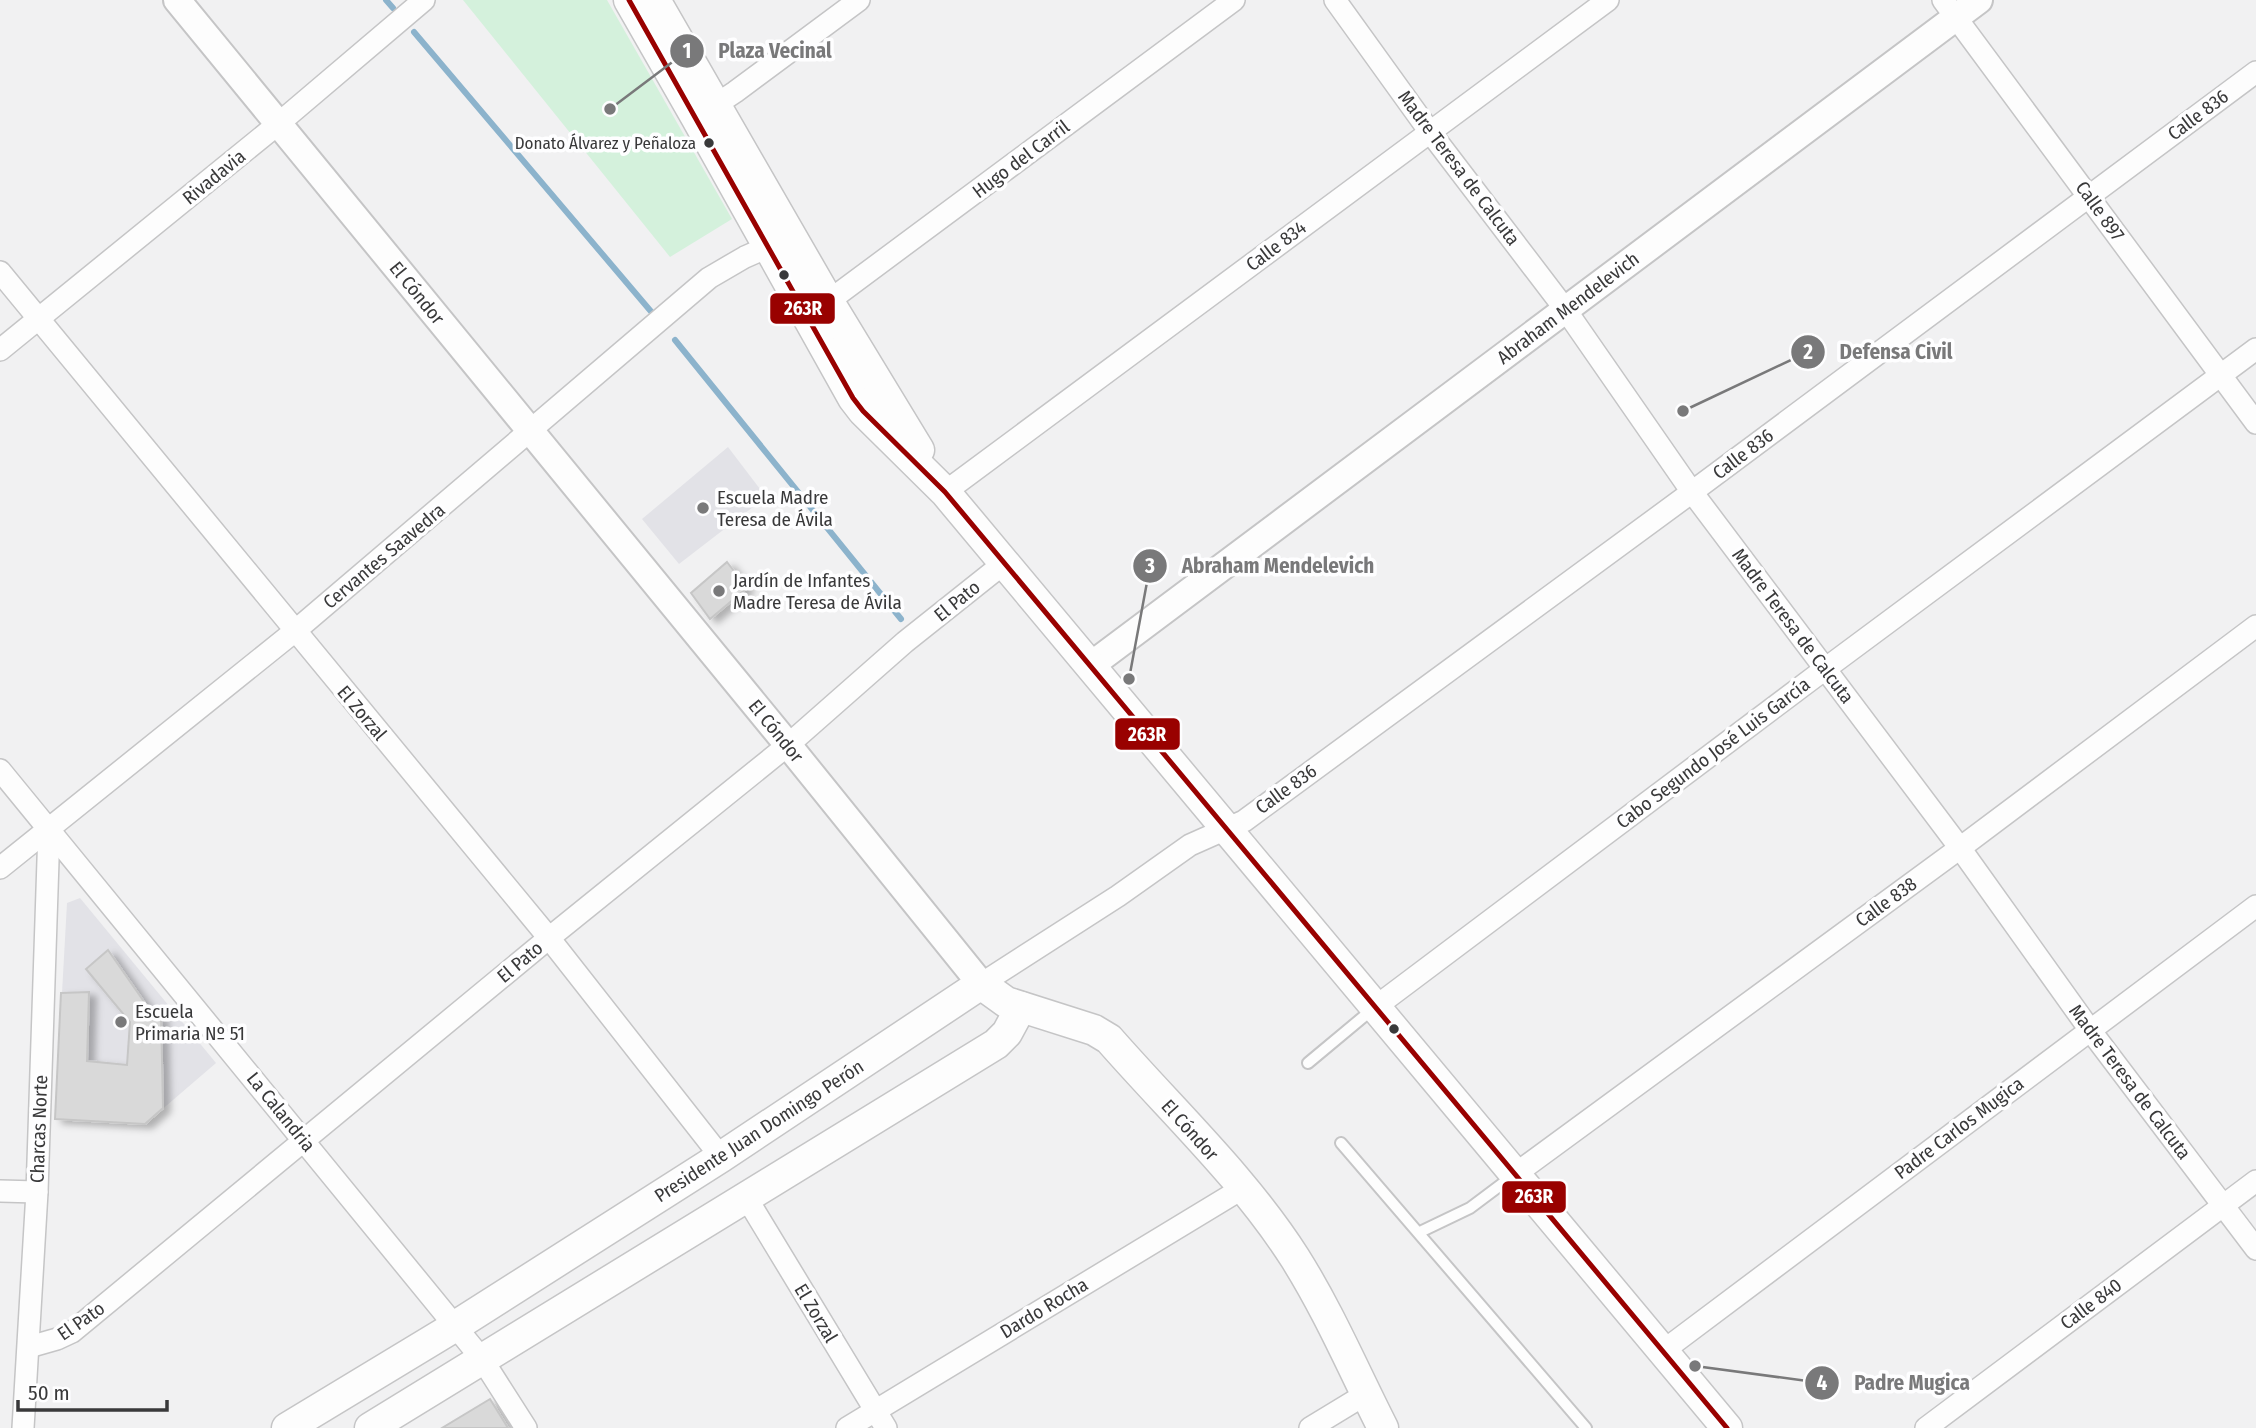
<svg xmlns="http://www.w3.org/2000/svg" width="2256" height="1428" font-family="'Fira Sans Condensed',sans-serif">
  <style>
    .built { fill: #e2e2e7 }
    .green { fill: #d4f1dc }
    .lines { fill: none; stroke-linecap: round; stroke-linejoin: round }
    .stream { stroke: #8cb3cc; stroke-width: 6 }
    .building { fill: #d9d9d9; stroke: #c6c6c6; stroke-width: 2; filter: url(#shadow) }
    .service-casing { stroke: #c5c5c6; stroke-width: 14 }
    .minor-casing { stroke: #c5c5c6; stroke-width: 24 }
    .tertiary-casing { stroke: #c5c5c6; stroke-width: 30 }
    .secondary-casing { stroke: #c5c5c6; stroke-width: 33 }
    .service { stroke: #fdfdfd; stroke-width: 10 }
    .minor { stroke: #fdfdfd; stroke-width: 21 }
    .tertiary { stroke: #fdfdfd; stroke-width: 26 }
    .secondary { stroke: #fdfdfd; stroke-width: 30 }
    .bus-1-casing { stroke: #fefeff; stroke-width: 10 }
    .bus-1 { stroke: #990100; stroke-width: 5 }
    .bus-dot { fill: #39393a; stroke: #fefeff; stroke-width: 2.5 }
    .poi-dot { fill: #79797a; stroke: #fefeff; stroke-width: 2.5 }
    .labels { text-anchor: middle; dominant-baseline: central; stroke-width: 7; stroke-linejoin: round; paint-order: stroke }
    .bus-label { font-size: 17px; fill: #39393a; stroke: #fefeff; text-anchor: end }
    .street-label { font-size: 19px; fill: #39393a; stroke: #fefeff }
    .poi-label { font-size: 19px; fill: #39393a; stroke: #fefeff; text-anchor: start }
    .leader { fill: none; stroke: #79797a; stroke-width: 2.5 }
    .callout-dot { fill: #79797a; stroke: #fefeff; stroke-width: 2.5 }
    .mark-label { font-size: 21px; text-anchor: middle; font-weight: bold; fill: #fff }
    .callout-label { font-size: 21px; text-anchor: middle; font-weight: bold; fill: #79797a; stroke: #fefeff; stroke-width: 7; stroke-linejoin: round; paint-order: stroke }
    .line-badge { stroke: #fefeff; stroke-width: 2.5 }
    .badge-label { font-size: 19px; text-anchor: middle; font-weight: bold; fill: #fff }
  </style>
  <defs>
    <filter id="shadow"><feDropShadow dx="7" dy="4" stdDeviation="3.5" flood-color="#0004"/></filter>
  </defs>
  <rect width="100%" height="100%" fill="#f1f1f2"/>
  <g class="built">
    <path d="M 728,447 L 766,497 L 679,564 L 642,519 Z"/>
    <path d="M 80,898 L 216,1063 L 145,1124 L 55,1119 L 67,903 Z"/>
  </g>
  <path class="green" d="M 463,0 L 607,0 L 732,219 L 670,257 Z"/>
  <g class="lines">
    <g class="stream">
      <path d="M 386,0 L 393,8"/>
      <path d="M 414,32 L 654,315"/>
      <path d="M 675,340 L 901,619"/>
    </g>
  </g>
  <g class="building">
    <path d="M 727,562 L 747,588 L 710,619 L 691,593 Z"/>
    <path d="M 108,950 L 154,1016 L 161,1015 L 163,1108 L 145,1124 L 55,1119 L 61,993 L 89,992 L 87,1061 L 127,1065 L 130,1022 L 86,969 Z"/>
    <path d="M 490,1399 L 508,1428 L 442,1428 Z"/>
  </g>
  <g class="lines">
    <defs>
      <g id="service">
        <path d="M 1308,1063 L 1374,1008"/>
        <path d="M 1341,1143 L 1586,1428"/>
        <path d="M 1420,1232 L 1470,1208 L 1514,1175"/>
      </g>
      <g id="minor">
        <path d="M 1335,0 L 1430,132 L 1565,309 L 1692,492 L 1960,848 L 2090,1030 L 2256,1249"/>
        <path d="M 1943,0 L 2256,423"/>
        <path d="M 705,112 L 735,92 L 859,0"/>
        <path d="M 0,272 L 549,938 L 721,1157"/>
        <path d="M 818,309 L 1234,0"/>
        <path d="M 0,350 L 278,124 L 424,0"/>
        <path d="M 945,492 L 1608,0"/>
        <path d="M 0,770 L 482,1359 L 526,1428"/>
        <path d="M 0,868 L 295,631 L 709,278 L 745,257 L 768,247"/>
        <path d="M 981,984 L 1118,896 L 1190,845 L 1244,821 L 1692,492 L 2256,72"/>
        <path d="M 1374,1008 L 1825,669 L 2256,349"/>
        <path d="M 1514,1175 L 1960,848 L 2256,626"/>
        <path d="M 0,1191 L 37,1192"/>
        <path d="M 746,1197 L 886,1428"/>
        <path d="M 29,1347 L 57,1339 L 72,1332 L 549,938 L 788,745 L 905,642 L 1003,564"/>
        <path d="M 1663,1351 L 2256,906"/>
        <path d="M 23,1428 L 37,1192 L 49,830"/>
        <path d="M 847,1428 L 1243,1188"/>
        <path d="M 1310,1428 L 1366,1394"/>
        <path d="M 1926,1428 L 2256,1181"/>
      </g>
      <g id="tertiary">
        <path d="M 177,0 L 788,745 L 981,984"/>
        <path d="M 1090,666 L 1979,0"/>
      </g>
      <g id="secondary">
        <path d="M 629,0 L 696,117 L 853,398 L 863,411 L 945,492 L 1727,1428"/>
        <path d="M 655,0 L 829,302 L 919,450"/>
        <path d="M 287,1428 L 454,1327 L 721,1157 L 981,984 L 1006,1002 L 1094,1030 L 1109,1039 C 1172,1111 1244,1178 1295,1258 C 1329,1312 1354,1371 1383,1428"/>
        <path d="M 370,1428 L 996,1044 L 1007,1033 L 1021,1007"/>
      </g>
    </defs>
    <use href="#service" class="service-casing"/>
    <use href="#minor" class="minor-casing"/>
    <use href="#tertiary" class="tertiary-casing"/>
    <use href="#secondary" class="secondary-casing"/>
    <use href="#service" class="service"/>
    <use href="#minor" class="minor"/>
    <use href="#tertiary" class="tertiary"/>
    <use href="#secondary" class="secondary"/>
    <defs>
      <path id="bus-1" d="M 629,0 L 853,398 L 863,411 L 945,492 L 1727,1428"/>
    </defs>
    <use href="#bus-1" class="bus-1-casing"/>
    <use href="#bus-1" class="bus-1"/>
  </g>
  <g class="bus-dot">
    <circle cx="709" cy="143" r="6"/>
    <circle cx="784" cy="275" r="6"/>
    <circle cx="1394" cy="1029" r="6"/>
  </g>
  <g class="poi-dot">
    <circle cx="703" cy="508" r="7"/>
    <circle cx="719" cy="591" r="7"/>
    <circle cx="121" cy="1022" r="7"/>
  </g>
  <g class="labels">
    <g class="bus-label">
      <text x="696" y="143">Donato Álvarez y Peñaloza</text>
    </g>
    <g class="street-label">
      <text transform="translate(2198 115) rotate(-37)">Calle 836</text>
      <text transform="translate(1021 159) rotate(-37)">Hugo del Carril</text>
      <text transform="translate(1459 168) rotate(53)">Madre Teresa de Calcuta</text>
      <text transform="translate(214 177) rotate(-39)">Rivadavia</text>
      <text transform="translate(2100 211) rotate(54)">Calle 897</text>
      <text transform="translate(1276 246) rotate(-37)">Calle 834</text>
      <text transform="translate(417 293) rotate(51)">El Cóndor</text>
      <text transform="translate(1568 308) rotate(-37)">Abraham Mendelevich</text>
      <text transform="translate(1743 454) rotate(-37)">Calle 836</text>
      <text transform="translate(384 556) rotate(-40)">Cervantes Saavedra</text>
      <text transform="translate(957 601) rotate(-39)">El Pato</text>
      <text transform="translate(1793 626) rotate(53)">Madre Teresa de Calcuta</text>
      <text transform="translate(362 713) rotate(50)">El Zorzal</text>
      <text transform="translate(776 731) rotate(51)">El Cóndor</text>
      <text transform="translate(1713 753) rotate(-37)">Cabo Segundo José Luis García</text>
      <text transform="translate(1286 789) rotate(-36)">Calle 836</text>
      <text transform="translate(1886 902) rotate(-36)">Calle 838</text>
      <text transform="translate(520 962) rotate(-40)">El Pato</text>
      <text transform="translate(2130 1082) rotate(53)">Madre Teresa de Calcuta</text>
      <text transform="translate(281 1112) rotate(51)">La Calandria</text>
      <text transform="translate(1959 1128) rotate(-37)">Padre Carlos Mugica</text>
      <text transform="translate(39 1129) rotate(-88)">Charcas Norte</text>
      <text transform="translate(1190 1130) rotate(48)">El Cóndor</text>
      <text transform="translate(759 1131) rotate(-33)">Presidente Juan Domingo Perón</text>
      <text transform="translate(2091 1304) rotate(-37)">Calle 840</text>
      <text transform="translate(1044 1308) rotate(-31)">Dardo Rocha</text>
      <text transform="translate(816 1313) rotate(59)">El Zorzal</text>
      <text transform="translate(81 1321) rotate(-35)">El Pato</text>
    </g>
    <g class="poi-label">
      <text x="717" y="497">Escuela Madre<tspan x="717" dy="22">Teresa de Ávila</tspan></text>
      <text x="733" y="580">Jardín de Infantes<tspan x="733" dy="22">Madre Teresa de Ávila</tspan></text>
      <text x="135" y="1011">Escuela<tspan x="135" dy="22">Primaria Nº 51</tspan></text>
    </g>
  </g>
  <path class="leader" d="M610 109L687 51M1683 411L1808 352M1129 679L1150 566M1695 1366L1822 1383"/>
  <g class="callout-dot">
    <circle cx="610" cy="109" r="7"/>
    <circle cx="1683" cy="411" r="7"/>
    <circle cx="1129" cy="679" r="7"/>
    <circle cx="1695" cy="1366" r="7"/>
    <circle cx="687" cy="51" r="18"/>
    <circle cx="1808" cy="352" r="18"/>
    <circle cx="1150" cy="566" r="18"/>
    <circle cx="1822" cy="1383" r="18"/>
  </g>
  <g class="mark-label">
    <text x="687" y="58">1</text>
    <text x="1808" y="359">2</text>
    <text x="1150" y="573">3</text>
    <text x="1822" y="1390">4</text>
  </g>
  <g class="callout-label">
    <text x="775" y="58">Plaza Vecinal</text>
    <text x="1896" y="359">Defensa Civil</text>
    <text x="1278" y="573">Abraham Mendelevich</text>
    <text x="1912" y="1390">Padre Mugica</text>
  </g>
  <g class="line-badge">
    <rect x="769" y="292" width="67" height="33" rx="7" fill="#990100"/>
    <rect x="1114" y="717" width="67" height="34" rx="7" fill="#990100"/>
    <rect x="1501" y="1180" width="66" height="34" rx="7" fill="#990100"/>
  </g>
  <g class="badge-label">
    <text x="803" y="315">263R</text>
    <text x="1147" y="741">263R</text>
    <text x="1534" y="1203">263R</text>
  </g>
  <path d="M18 1400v10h149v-10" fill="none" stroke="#39393a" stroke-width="3.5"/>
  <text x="28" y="1400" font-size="21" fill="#39393a" stroke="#fefeff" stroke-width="5" paint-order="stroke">50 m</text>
</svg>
